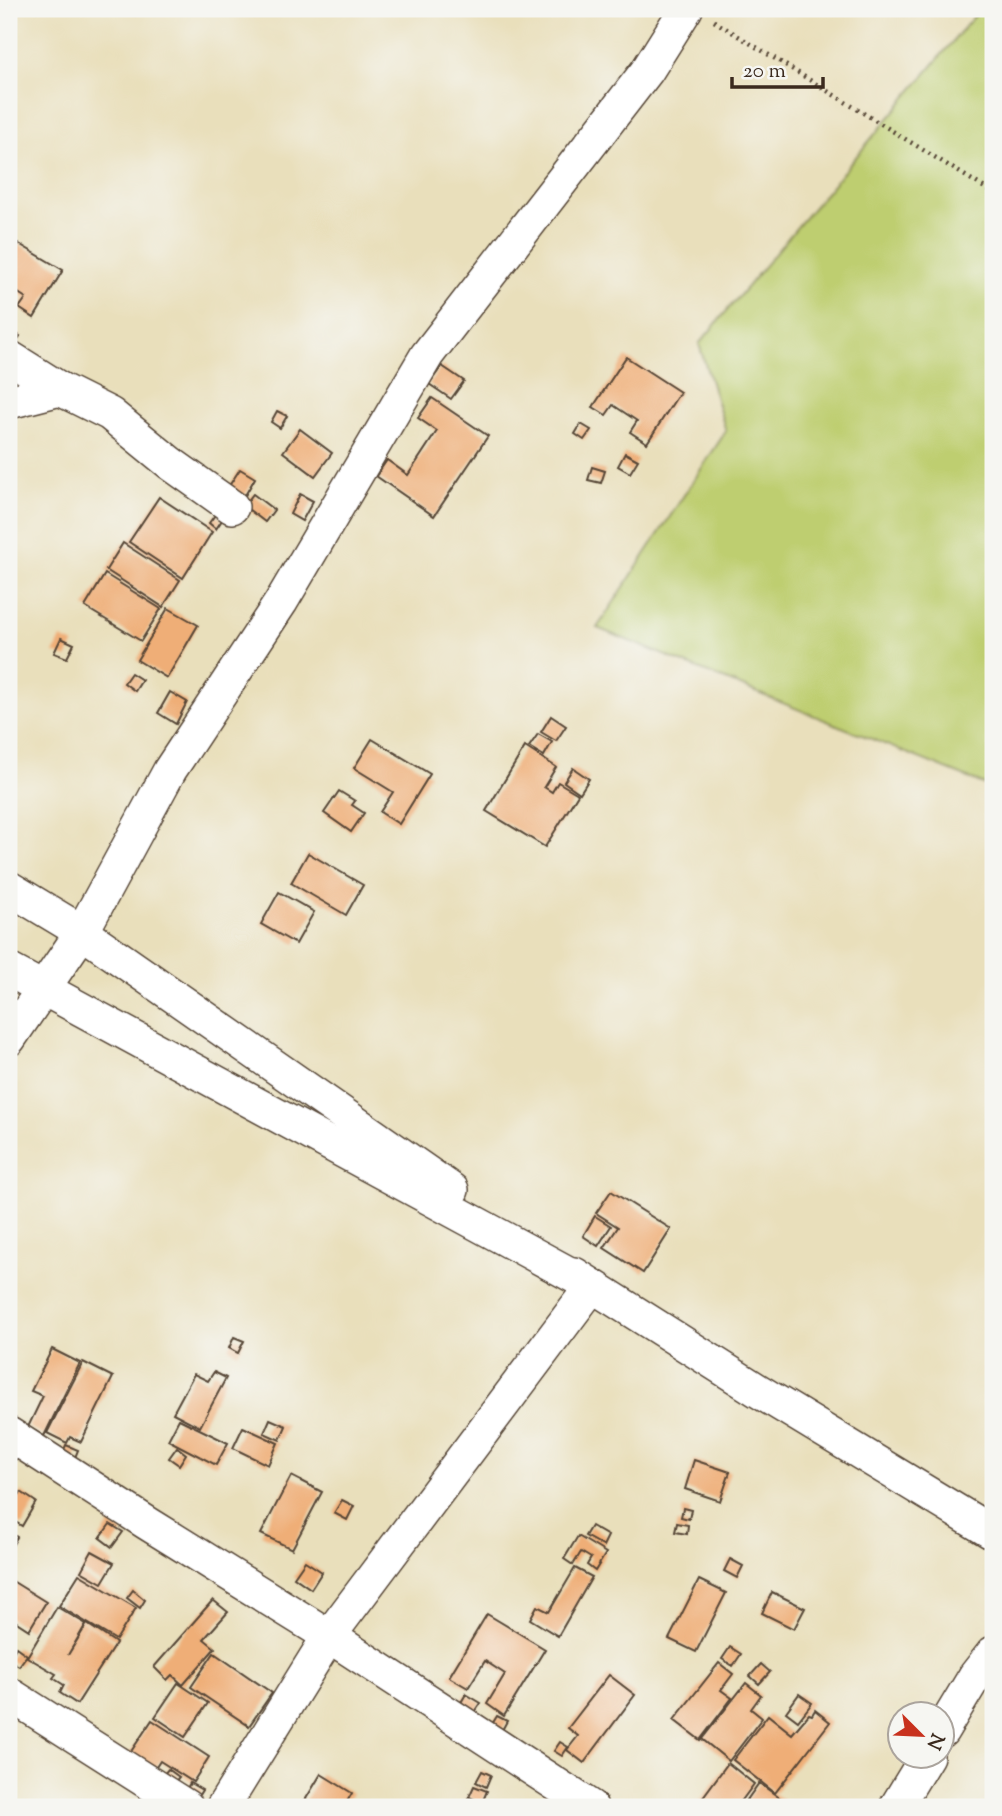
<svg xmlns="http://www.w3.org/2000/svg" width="1002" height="1816" font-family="'Sorts Mill Goudy',serif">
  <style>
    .green { fill: #bece70; stroke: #7c7c47; stroke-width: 2 }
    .building { fill: #efae77 }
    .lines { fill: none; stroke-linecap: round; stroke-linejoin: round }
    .street-casing { stroke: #554536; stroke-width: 36 }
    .path { stroke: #554536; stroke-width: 4.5; stroke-dasharray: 2 5; stroke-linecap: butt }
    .street { stroke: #fff; stroke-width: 33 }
  </style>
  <rect width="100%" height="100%" fill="#f6f6f2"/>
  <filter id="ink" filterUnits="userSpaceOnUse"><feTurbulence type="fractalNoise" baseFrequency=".0143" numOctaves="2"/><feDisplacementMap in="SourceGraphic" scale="14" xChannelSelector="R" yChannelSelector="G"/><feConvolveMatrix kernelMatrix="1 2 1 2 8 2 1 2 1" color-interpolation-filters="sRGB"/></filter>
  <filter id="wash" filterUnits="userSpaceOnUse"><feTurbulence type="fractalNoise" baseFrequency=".00686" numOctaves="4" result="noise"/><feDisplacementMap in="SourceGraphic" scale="28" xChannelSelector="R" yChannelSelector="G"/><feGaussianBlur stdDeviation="1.57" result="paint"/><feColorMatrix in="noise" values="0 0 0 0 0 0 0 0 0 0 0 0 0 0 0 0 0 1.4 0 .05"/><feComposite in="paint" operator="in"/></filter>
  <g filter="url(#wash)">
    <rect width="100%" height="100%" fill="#e9dfbb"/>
    <path class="green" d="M 980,9 L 993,9 L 993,788 L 597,628 L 726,431 L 699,344 Z"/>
    <g id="blocks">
      <g class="building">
        <path d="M 9,238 L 63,270 L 34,318 L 19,308 L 26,298 L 9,287 Z"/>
        <path d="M 10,330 L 20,336 L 13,347 L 9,344 Z"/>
        <path d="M 626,357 L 680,392 L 647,443 L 630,432 L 637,421 L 613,405 L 606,415 L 593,407 Z"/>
        <path d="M 442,366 L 464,381 L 451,399 L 429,384 Z"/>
        <path d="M 432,398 L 488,436 L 434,516 L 376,476 L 387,460 L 408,475 L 437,431 L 418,418 Z"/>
        <path d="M 277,411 L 287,416 L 280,428 L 271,422 Z"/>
        <path d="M 581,424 L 591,430 L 584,440 L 575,434 Z"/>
        <path d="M 300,429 L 332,453 L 315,476 L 283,452 Z"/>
        <path d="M 625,453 L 638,460 L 630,473 L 618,466 Z"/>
        <path d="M 592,467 L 605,471 L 601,483 L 588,480 Z"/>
        <path d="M 240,469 L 255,478 L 243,499 L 227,489 Z"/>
        <path d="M 253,494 L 274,510 L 265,522 L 244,506 Z"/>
        <path d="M 300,494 L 313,501 L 302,521 L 290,514 Z"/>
        <path d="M 159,497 L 212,532 L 183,578 L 129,542 Z"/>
        <path d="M 215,515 L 222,520 L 216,529 L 209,523 Z"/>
        <path d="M 123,543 L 180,580 L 163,607 L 106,570 Z"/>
        <path d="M 105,574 L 161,609 L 141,641 L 85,607 Z"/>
        <path d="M 168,608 L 198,625 L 167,678 L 137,660 Z"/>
        <path d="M 61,638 L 74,644 L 67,658 L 54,653 Z"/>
        <path d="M 131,673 L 142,680 L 135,691 L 124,683 Z"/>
        <path d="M 170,692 L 187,702 L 176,724 L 158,713 Z"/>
        <path d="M 551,716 L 566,726 L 556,741 L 541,732 Z"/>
        <path d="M 538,734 L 552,742 L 544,756 L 529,747 Z"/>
        <path d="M 372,739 L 430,774 L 399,824 L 380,812 L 393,792 L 354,768 Z"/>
        <path d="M 525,747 L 556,767 L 544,787 L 552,792 L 558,782 L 578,794 L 545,847 L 486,811 Z"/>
        <path d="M 573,768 L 589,779 L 580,793 L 564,782 Z"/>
        <path d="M 339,791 L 355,801 L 352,805 L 364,813 L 351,832 L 324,813 Z"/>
        <path d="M 308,853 L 363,885 L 346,915 L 291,883 Z"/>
        <path d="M 279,892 L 314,912 L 296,944 L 261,924 Z"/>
        <path d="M 611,1191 L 671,1229 L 643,1273 L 604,1248 L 618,1227 L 596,1213 Z"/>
        <path d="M 595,1216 L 611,1226 L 598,1246 L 583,1236 Z"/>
        <path d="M 234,1337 L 244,1341 L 238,1353 L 229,1348 Z"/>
        <path d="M 52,1349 L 80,1363 L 44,1436 L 28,1427 L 43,1396 L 31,1391 Z"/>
        <path d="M 83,1362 L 113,1377 L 81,1442 L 70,1437 L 67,1443 L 47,1433 Z"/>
        <path d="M 214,1372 L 226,1378 L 200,1427 L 173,1413 L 194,1374 L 208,1381 Z"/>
        <path d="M 179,1419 L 228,1443 L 216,1465 L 168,1440 Z"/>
        <path d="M 270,1419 L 286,1426 L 280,1440 L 264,1433 Z"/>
        <path d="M 243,1427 L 278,1443 L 268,1465 L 233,1448 Z"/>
        <path d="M 66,1445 L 78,1450 L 74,1460 L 62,1455 Z"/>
        <path d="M 177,1447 L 186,1454 L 179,1465 L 169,1458 Z"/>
        <path d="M 694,1460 L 730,1472 L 720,1501 L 685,1489 Z"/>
        <path d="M 291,1476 L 322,1492 L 292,1549 L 261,1534 Z"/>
        <path d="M 21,1492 L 36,1502 L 22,1526 L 9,1518 L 9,1510 Z"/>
        <path d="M 342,1500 L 354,1506 L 347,1520 L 334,1513 Z"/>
        <path d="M 683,1508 L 691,1510 L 689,1519 L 681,1517 Z"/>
        <path d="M 677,1523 L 688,1525 L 687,1534 L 675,1532 Z"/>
        <path d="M 110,1524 L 123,1532 L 112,1547 L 100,1538 Z"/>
        <path d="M 591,1526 L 608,1536 L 603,1546 L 585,1536 Z"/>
        <path d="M 9,1532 L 17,1537 L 9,1551 Z"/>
        <path d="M 578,1536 L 606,1553 L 595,1571 L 587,1565 L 591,1558 L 581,1552 L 573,1565 L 564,1559 Z"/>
        <path d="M 92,1551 L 114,1563 L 102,1583 L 81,1571 Z"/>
        <path d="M 730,1559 L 743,1566 L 737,1578 L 724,1571 Z"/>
        <path d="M 305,1561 L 322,1572 L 311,1589 L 294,1577 Z"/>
        <path d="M 575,1568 L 592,1577 L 558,1636 L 530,1619 L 537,1606 L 549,1612 Z"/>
        <path d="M 79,1574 L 136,1608 L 116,1640 L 59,1606 Z"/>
        <path d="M 9,1579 L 46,1602 L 29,1630 L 9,1617 Z"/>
        <path d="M 699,1580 L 726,1593 L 696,1652 L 669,1639 Z"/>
        <path d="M 133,1590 L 145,1600 L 140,1608 L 127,1598 Z"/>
        <path d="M 772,1592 L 805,1608 L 794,1629 L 762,1613 Z"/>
        <path d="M 213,1600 L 228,1612 L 204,1639 L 215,1648 L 183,1685 L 172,1675 L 167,1680 L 154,1667 Z"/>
        <path d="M 57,1607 L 86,1624 L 68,1655 L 87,1624 L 116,1643 L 77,1704 L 60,1693 L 64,1685 L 53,1678 L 56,1674 L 27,1657 Z"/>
        <path d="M 487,1614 L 545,1649 L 504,1716 L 487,1704 L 505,1674 L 485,1661 L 468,1688 L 449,1677 Z"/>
        <path d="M 16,1647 L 27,1655 L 19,1666 L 9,1660 Z"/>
        <path d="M 730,1647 L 741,1654 L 733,1666 L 722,1659 Z"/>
        <path d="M 214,1653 L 272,1693 L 249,1726 L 191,1687 Z"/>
        <path d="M 719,1663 L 733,1674 L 721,1690 L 732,1698 L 700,1740 L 674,1720 Z"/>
        <path d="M 761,1664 L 770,1672 L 759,1684 L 750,1676 Z"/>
        <path d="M 609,1675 L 635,1695 L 584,1763 L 567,1750 L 578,1736 L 568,1728 Z"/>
        <path d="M 178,1683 L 208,1703 L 185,1737 L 155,1717 Z"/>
        <path d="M 746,1683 L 761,1695 L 751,1709 L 762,1718 L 729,1761 L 702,1739 Z"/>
        <path d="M 466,1694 L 481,1703 L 473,1715 L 459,1706 Z"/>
        <path d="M 799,1694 L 812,1703 L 798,1721 L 786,1712 Z"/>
        <path d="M 815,1710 L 830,1722 L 775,1793 L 733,1760 L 768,1715 L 792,1734 L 809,1714 L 812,1715 Z"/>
        <path d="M 497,1716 L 507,1721 L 501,1732 L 491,1726 Z"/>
        <path d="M 152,1720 L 209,1757 L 193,1782 L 160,1761 L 152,1773 L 128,1756 Z"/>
        <path d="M 560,1742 L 568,1747 L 562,1756 L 554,1751 Z"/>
        <path d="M 728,1763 L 754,1784 L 737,1807 L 700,1807 L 697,1805 Z"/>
        <path d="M 168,1769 L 179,1777 L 170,1788 L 159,1780 Z"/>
        <path d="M 482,1771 L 491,1775 L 486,1787 L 476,1782 Z"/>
        <path d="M 321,1774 L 352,1793 L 344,1807 L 301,1807 Z"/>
        <path d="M 190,1783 L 202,1790 L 195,1801 L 184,1794 Z"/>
        <path d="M 759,1783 L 784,1801 L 780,1807 L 742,1807 Z"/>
        <path d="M 474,1786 L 487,1791 L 482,1803 L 469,1797 Z"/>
      </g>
    </g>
  </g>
  <g filter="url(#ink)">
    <use href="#blocks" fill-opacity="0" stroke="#554536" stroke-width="2"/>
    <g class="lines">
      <defs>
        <g id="street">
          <path d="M 9,357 L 60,389 L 110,414 L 170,463 L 232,507"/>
          <path d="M 9,402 L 60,389"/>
          <path d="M 9,888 L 82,932 L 452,1190"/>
          <path d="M 9,970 L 592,1286 L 329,1636 L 223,1807"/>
          <path d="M 9,1039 L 82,932 L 170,770 L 281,602 L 427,355 L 647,71 L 686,9"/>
          <path d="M 574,1274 L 757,1390 L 993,1533"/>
          <path d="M 9,1434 L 147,1523 L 329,1636 L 591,1807"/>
          <path d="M 9,1694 L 187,1807"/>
          <path d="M 942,1731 L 975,1676 L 993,1653"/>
          <path d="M 896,1807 L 927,1756"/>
        </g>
      </defs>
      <use href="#street" class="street-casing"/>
      <path class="path" d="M 714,21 L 993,193"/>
      <use href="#street" class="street"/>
    </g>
  </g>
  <rect width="1002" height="1816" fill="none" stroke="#f6f6f2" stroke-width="35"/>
  <g transform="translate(921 1735) rotate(114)"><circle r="33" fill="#f6f6f2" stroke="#aba49d" stroke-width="2"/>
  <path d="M0-5L12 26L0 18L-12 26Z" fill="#c8321e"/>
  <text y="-10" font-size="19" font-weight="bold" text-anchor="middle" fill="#3b2a1e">N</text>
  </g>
  <path d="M732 77v10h91v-10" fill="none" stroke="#3b2a1e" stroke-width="3.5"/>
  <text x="743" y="77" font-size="21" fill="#3b2a1e" stroke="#f6f6f2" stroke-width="5" paint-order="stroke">20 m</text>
</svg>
